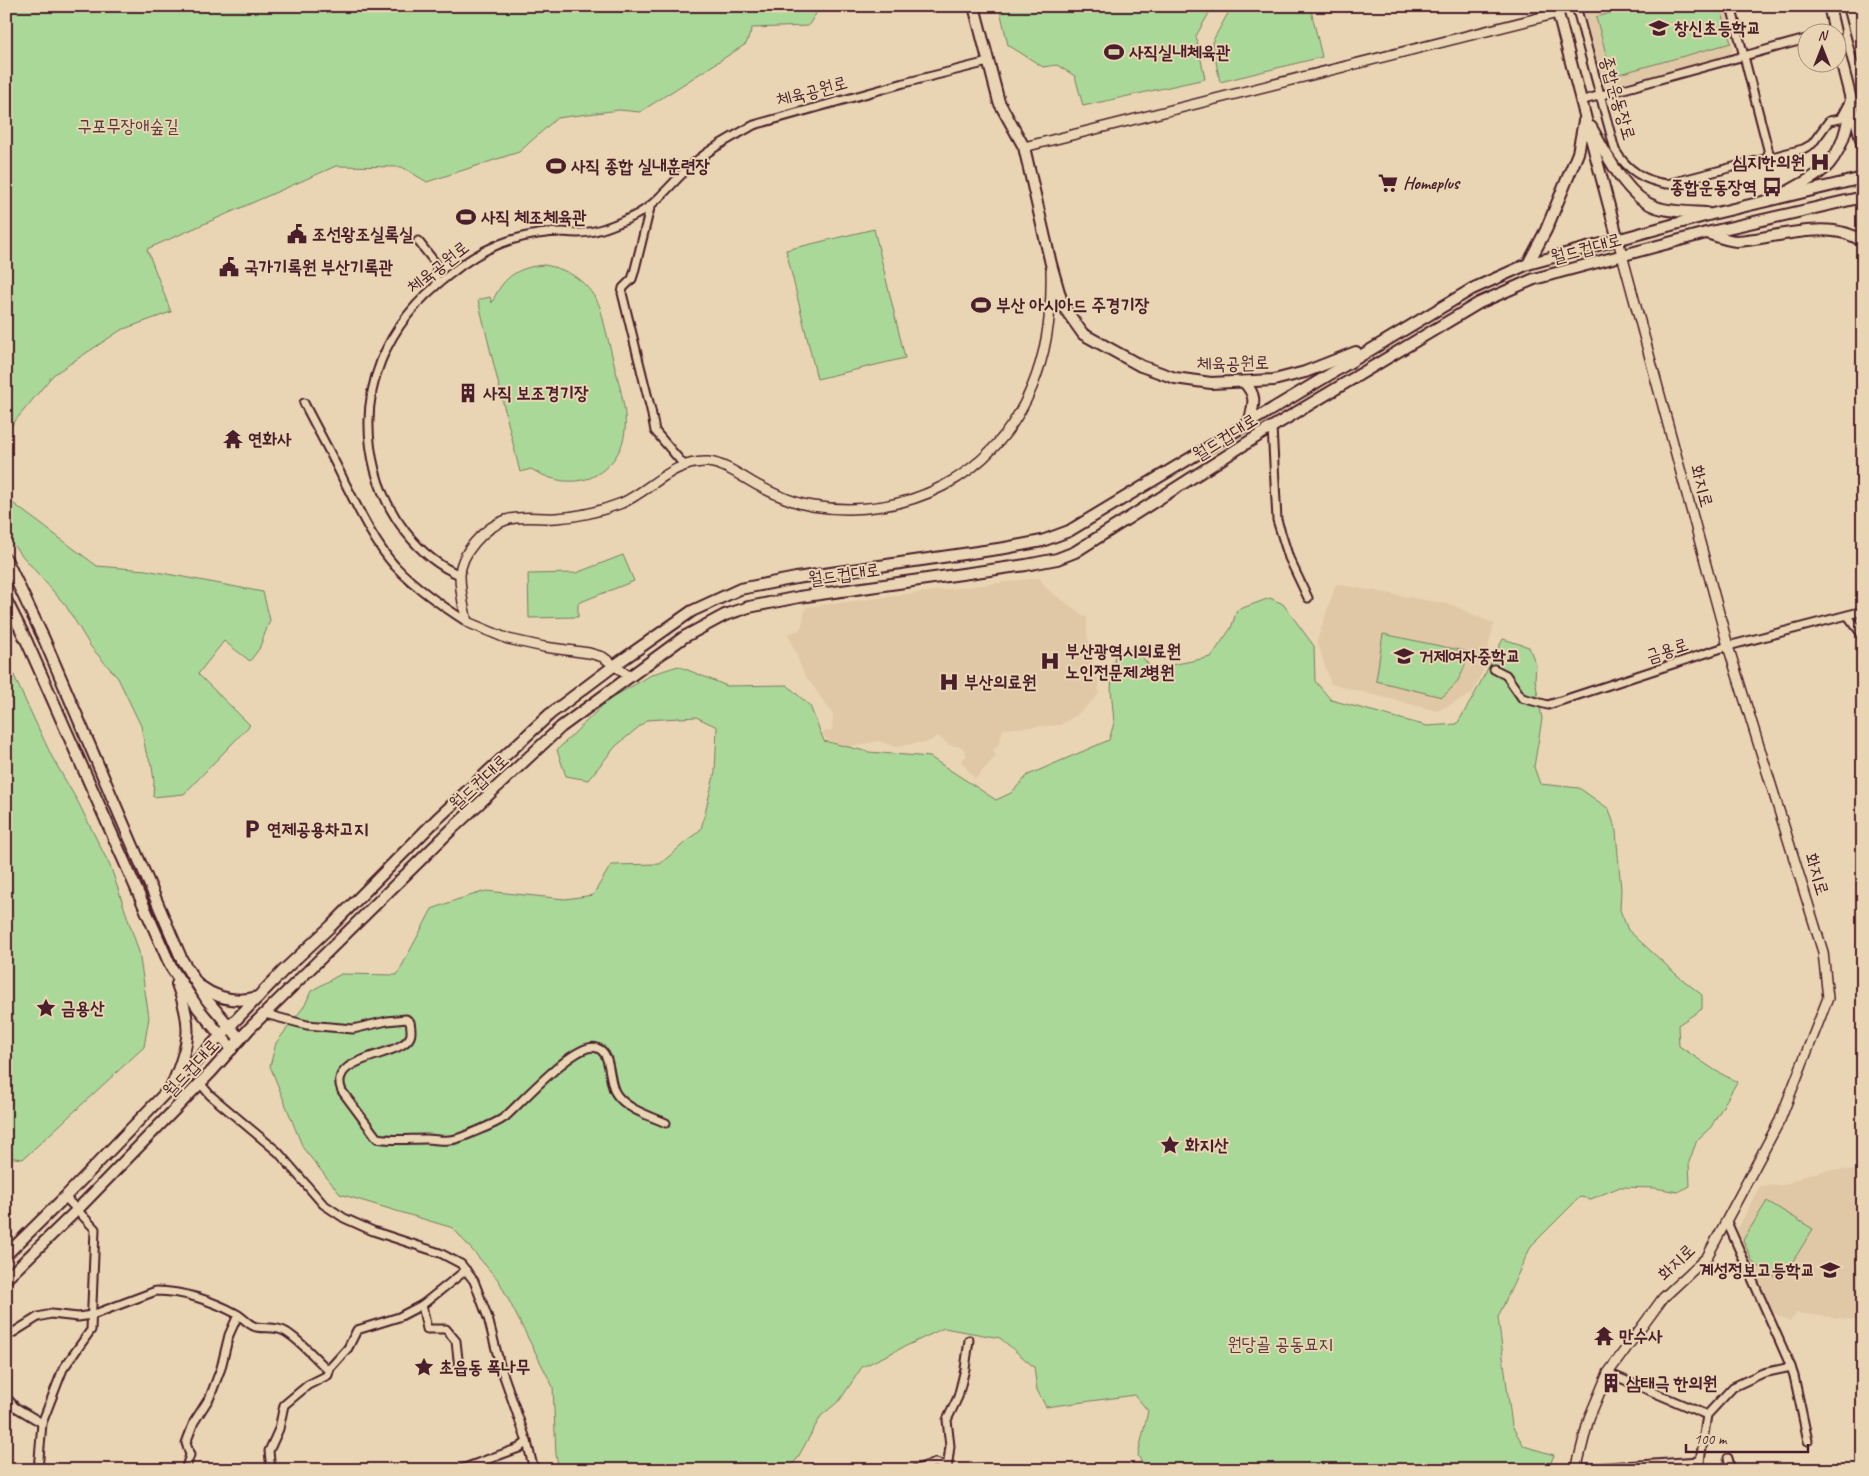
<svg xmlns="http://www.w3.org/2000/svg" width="1869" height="1476" font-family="Caveat,'Poor Story',sans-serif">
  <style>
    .built { fill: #e0c7a5 }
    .green { fill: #a9d898; stroke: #7a7c62 }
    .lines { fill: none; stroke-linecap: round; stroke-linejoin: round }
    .minor-casing { stroke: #4a1f2b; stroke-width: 11 }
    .tertiary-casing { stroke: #4a1f2b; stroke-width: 12 }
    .secondary-casing { stroke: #4a1f2b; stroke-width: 14 }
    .minor { stroke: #e9d5b3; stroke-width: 7 }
    .tertiary { stroke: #e9d5b3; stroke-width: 9 }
    .secondary { stroke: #e9d5b3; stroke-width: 10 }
    .labels { text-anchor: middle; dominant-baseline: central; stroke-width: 4; stroke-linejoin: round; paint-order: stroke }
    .poi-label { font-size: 18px; font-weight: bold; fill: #4a1f2b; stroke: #e9d5b3; text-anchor: start }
    .street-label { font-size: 18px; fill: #4a1f2b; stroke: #e9d5b3 }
    .park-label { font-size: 18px; fill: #583b3b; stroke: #e9d5b3 }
  </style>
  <rect width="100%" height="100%" fill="#e9d5b3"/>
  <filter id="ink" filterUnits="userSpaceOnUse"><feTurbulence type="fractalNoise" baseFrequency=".02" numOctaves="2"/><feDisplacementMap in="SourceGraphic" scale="10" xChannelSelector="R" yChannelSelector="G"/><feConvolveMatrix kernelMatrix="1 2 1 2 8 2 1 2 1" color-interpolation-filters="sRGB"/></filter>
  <g filter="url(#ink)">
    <g class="built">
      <path d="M 1582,6 L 1726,6 L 1733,50 L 1728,56 L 1609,86 L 1604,84 Z"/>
      <path d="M 1039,578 L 1047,589 L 1087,618 L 1087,633 L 1099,684 L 1098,695 L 1078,714 L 1060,725 L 1003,729 L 999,744 L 993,750 L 996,756 L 975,779 L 961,761 L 967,755 L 962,747 L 949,745 L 938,736 L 926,743 L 915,743 L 897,747 L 878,741 L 849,747 L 828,740 L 821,733 L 832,730 L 833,714 L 804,674 L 788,634 L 801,629 L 806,607 Z"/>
      <path d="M 1336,584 L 1452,605 L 1494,624 L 1482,672 L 1472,694 L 1437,711 L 1331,684 L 1317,641 Z"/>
      <path d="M 1830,1170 L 1863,1170 L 1863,1321 L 1797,1313 L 1790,1321 L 1772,1313 L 1737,1230 L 1760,1186 L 1785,1185 L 1809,1174 Z"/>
    </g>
    <g class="green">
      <path d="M 6,6 L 821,6 L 808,26 L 752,28 L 746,44 L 640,112 L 619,110 L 557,118 L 519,152 L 427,182 L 402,167 L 336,166 L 147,249 L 171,312 L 121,330 L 53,375 L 6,432 Z"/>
      <path d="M 999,6 L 1213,6 L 1196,36 L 1205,79 L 1083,106 L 1075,76 L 1057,65 L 1043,67 L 1008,45 Z"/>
      <path d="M 1232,6 L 1310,6 L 1322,57 L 1220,82 L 1212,42 Z"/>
      <path d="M 1636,6 L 1720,6 L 1731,43 L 1612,76 L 1596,17 Z"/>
      <path d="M 874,229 L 905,358 L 817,379 L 786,250 Z"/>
      <path d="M 544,265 C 570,269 589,283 600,307 C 605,328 611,350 616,371 C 623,401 634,432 614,459 C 608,467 599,474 590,478 C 568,485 550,480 531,469 L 520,472 L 478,300 L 490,297 L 492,303 C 502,278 517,267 544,265 Z"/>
      <path d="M 6,498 L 97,566 L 146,570 L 263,592 L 270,620 L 259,649 L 250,661 L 224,641 L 198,674 L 250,725 L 184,794 L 153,797 L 154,782 L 152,766 L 146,752 L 141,726 L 118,678 L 91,647 L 66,606 L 6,537 Z"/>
      <path d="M 623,555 L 634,581 L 578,603 L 578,617 L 529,618 L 528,574 L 576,573 Z"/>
      <path d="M 1270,598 L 1283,604 L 1314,646 L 1315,681 L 1331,700 L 1427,726 L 1457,724 L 1472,699 L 1503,639 L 1529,647 L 1536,665 L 1535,679 L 1542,719 L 1534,767 L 1540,784 L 1579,788 L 1609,809 L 1616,831 L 1621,890 L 1620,910 L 1628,930 L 1677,975 L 1702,995 L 1702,1009 L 1678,1025 L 1679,1046 L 1716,1071 L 1737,1082 L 1711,1127 L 1697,1140 L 1689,1162 L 1690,1186 L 1678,1192 L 1655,1188 L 1620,1187 L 1591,1199 L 1580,1197 L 1531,1246 L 1498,1317 L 1512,1426 L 1524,1446 L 1554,1455 L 1548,1470 L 1145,1470 L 1138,1455 L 1148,1411 L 1135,1395 L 1046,1407 L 1037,1390 L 1034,1367 L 1000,1338 L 944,1328 L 862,1367 L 840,1400 L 821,1416 L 797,1459 L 788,1470 L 559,1470 L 556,1455 L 553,1387 L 499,1281 L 453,1228 L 340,1194 L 303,1148 L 270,1066 L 276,1043 L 305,1005 L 311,991 L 341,974 L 397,975 L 432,909 L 456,900 L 486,891 L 565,899 L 593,895 L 611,865 L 660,864 L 701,829 L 715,772 L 717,727 L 696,717 L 647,720 L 616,746 L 588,780 L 566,776 L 557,750 L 608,700 L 653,674 L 678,666 L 727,686 L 787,685 L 810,706 L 824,741 L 869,752 L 930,757 L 996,800 L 1011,793 L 1028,775 L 1109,740 L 1114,723 L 1111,688 L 1115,654 L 1135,648 L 1152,669 L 1211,657 L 1231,628 L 1237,610 Z"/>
      <path d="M 1383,634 L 1469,652 C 1463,674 1459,683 1442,697 L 1376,681 Z"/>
      <path d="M 6,656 L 19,687 L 52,757 L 78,802 L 111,868 L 139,952 L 149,1017 L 144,1047 L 23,1159 L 6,1157 Z"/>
      <path d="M 1767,1201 L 1813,1229 L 1781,1280 L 1753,1263 L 1743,1240 Z"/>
    </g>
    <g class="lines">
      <defs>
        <g id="minor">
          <path d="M 1576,6 L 1615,150 C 1627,170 1644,181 1667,184 L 1803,149 L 1812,144 L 1829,121 L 1840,119 L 1848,104"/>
          <path d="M 1731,6 L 1770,157"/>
          <path d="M 1580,101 L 1806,39"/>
          <path d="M 650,208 L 634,273 L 632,279 L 623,288 L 622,293 L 651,410 L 655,431 L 684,465"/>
          <path d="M 418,241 L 437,265 L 436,284"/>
          <path d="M 304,403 C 317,429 332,455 344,481 C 359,510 373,541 395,566 C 416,588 441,605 467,622"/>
          <path d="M 1272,427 L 1277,520 L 1289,558 L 1308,598"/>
          <path d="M 460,575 C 418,558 386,513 375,470 C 355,392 386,323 449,275 C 467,260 488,247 511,240 C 528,235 545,232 563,232 C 572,233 581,234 589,232 C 604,230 619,223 632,217 C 658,205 672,181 694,163 C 711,148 734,136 754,125 L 904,83 L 988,62"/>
          <path d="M 1848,616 L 1863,636"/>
          <path d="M 1494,669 L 1506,675 L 1522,698 L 1548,705 L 1728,646 L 1863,611"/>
          <path d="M 265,1014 L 307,1025 L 353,1029 L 387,1021 L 406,1019 L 410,1022 C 411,1027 412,1033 410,1037 C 400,1058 326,1055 342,1091 L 377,1138 C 394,1141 409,1139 426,1139 C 434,1139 442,1141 449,1140 C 457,1140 467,1135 474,1132 C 484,1128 497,1123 505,1117 C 521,1103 577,1040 597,1048 C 613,1053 607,1083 617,1095 C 627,1109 650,1116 666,1123"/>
          <path d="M 200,1083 L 210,1095 L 278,1152 L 323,1204 L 344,1218 L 373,1231 L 440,1253 L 461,1264 L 474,1281 L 488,1318 L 500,1365 L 527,1442 L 534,1470"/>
          <path d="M 422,1305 L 427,1329 L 446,1329 L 456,1341 L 459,1368"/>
          <path d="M 6,1337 L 38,1317 L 51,1314 L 78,1317 L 92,1315 L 156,1291 C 183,1291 213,1301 237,1314 C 244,1318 248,1325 256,1327 C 267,1329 276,1326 286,1332 C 301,1341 316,1359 329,1371"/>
          <path d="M 1791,1367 L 1794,1376 L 1808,1441"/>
          <path d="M 1608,1373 L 1707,1415"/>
          <path d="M 6,1397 L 15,1407 L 42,1423"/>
          <path d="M 1728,1458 L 1731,1470"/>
          <path d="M 1576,1469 L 1700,1461"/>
          <path d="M 38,1470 L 42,1423 L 63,1369 L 91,1330 L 95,1229 L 65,1197"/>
          <path d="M 185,1470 L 190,1455 L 186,1443 L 194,1422 L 210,1397 L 221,1368 L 229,1335 L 238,1315"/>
          <path d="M 271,1470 L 269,1451 L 279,1429 L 284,1405 L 308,1385 L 328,1375 L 330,1368 L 348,1348 L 357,1330 L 399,1317 L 422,1305 L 466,1270"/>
          <path d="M 459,1470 L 519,1448 L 527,1442"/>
          <path d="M 913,1470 L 935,1463 L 947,1466"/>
          <path d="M 947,1470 L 950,1446 L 947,1420 L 958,1397 L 965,1369 L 969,1340"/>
          <path d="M 1702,1470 L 1700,1461 L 1707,1415 L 1733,1387 L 1763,1373 L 1791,1367 L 1727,1222"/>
        </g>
        <g id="tertiary">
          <path d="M 1024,147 L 1558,13"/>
          <path d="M 630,677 L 603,657 L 589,653 L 544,647 L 508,639 L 467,622 C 464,608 460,592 460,576 C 460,553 485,527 506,520 C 522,515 540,519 556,518 C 578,517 601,511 622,503 C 651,490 673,460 708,462 C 726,464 742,477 757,485 C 774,494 794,503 812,506 C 906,521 995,477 1032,387 C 1047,351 1052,310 1051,271"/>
          <path d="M 1576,1470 L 1589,1418 L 1608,1373 L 1663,1298 L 1707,1257 L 1780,1120 L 1828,998 L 1823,952 L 1728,646 L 1618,240"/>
        </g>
        <g id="secondary">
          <path d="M 974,6 L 999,102 L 1024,147 L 1051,264 L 1063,306 L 1083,334 L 1141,366 L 1175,378 L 1211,383 L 1274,380 L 1305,372 L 1356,352"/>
          <path d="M 1556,6 L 1618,240"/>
          <path d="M 1829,6 L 1835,32"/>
          <path d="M 1849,6 L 1863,59"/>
          <path d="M 1836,40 L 1863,147"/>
          <path d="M 1591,127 C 1606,153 1626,197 1656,207 C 1669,212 1691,212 1706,213"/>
          <path d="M 1784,194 C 1798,185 1818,177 1829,164 C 1844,146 1849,122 1851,99"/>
          <path d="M 1707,233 C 1716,236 1728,241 1737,241 C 1774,239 1831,217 1863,242"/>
          <path d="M 1528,264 L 1546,230 L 1578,153 L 1584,121"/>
          <path d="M 1244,382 C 1257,396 1254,403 1250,420"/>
          <path d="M 6,559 L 44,639 L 182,960 L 207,1000 L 240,1039"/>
          <path d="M 6,600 L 27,642 L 171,967 L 198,1008 L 232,1049"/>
          <path d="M 200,986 C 218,999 237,1003 258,997"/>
          <path d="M 173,1083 C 190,1042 193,1026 177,984"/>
          <path d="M 6,1255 L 65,1197 L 284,970 L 331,926 L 437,819 L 550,714 L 615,665 L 692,611 L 740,589 L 796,578 L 1005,548 L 1042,541 L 1069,531 L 1472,289 L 1528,264 L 1712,214 L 1863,178"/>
          <path d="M 6,1279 L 77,1210 L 212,1071 L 249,1029 L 453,828 L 561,727 L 684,637 L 725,615 L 749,607 L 799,597 L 1026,565 L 1057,559 L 1075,552 L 1272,427 L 1479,303 L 1534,279 L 1706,233 L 1863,197"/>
        </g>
      </defs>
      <use href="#minor" class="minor-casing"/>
      <use href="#tertiary" class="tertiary-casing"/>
      <use href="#secondary" class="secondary-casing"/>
      <use href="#minor" class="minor"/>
      <use href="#tertiary" class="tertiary"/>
      <use href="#secondary" class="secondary"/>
    </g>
  </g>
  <defs>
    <symbol id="school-bare" viewBox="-9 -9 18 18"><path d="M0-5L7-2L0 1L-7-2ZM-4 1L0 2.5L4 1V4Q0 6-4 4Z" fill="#4a1f2b" stroke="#e9d5b3" stroke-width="2.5" paint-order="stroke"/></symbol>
    <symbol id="stadium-bare" viewBox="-9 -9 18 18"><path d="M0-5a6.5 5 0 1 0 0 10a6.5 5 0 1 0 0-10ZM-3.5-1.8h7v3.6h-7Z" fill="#4a1f2b" stroke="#e9d5b3" stroke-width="2.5" paint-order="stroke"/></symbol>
    <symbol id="hospital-bare" viewBox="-9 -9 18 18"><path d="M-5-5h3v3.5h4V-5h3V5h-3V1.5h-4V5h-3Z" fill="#4a1f2b" stroke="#e9d5b3" stroke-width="2.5" paint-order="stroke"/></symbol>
    <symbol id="supermarket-bare" viewBox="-9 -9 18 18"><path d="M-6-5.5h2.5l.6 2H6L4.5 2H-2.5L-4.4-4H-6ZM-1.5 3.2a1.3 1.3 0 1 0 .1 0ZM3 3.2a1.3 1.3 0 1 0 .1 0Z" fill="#4a1f2b" stroke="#e9d5b3" stroke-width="2.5" paint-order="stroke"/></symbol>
    <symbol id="bus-bare" viewBox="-9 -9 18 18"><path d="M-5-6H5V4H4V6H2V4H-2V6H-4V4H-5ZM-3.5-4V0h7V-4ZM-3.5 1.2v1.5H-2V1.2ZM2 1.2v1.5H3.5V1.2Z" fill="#4a1f2b" stroke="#e9d5b3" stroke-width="2.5" paint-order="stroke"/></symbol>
    <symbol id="civic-bare" viewBox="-9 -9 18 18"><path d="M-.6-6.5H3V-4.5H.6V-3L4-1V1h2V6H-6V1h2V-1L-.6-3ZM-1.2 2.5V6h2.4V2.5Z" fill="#4a1f2b" stroke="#e9d5b3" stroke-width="2.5" paint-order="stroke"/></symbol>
    <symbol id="building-bare" viewBox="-9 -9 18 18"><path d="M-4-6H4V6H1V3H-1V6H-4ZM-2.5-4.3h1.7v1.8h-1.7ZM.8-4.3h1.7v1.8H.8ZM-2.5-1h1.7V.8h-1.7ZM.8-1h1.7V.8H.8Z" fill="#4a1f2b" stroke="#e9d5b3" stroke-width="2.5" paint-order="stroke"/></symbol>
    <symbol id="temple-bare" viewBox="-9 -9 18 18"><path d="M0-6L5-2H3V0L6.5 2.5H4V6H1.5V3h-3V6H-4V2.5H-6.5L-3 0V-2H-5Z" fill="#4a1f2b" stroke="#e9d5b3" stroke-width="2.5" paint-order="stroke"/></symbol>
    <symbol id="parking-bare" viewBox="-9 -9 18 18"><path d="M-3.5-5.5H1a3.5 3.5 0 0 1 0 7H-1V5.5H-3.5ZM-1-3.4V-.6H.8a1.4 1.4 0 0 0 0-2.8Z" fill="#4a1f2b" stroke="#e9d5b3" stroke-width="2.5" paint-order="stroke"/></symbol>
    <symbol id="sight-bare" viewBox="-9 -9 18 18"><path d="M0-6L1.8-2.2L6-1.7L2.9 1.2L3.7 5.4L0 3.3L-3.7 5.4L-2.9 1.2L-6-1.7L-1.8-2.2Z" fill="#4a1f2b" stroke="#e9d5b3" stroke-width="2.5" paint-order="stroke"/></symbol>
  </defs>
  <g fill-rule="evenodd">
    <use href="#school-bare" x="1645" y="14" width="28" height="28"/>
    <use href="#stadium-bare" x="1100" y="38" width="28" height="28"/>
    <use href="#hospital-bare" x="1806" y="148" width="28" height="28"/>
    <use href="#stadium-bare" x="542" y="152" width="28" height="28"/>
    <use href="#supermarket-bare" x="1374" y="169" width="28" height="28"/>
    <use href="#bus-bare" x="1758" y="173" width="28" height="28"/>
    <use href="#stadium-bare" x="452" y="203" width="28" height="28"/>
    <use href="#civic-bare" x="283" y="220" width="28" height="28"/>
    <use href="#civic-bare" x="215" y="253" width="28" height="28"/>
    <use href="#stadium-bare" x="967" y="291" width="28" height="28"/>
    <use href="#building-bare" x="454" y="379" width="28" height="28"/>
    <use href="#temple-bare" x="219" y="425" width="28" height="28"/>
    <use href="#school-bare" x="1390" y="642" width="28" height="28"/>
    <use href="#hospital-bare" x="1036" y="647" width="28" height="28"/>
    <use href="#hospital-bare" x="935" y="668" width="28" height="28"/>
    <use href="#parking-bare" x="238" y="815" width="28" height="28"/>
    <use href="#sight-bare" x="32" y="994" width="28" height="28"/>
    <use href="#sight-bare" x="1156" y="1131" width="28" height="28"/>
    <use href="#school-bare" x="1816" y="1256" width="28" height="28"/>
    <use href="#temple-bare" x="1590" y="1322" width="28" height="28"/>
    <use href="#sight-bare" x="410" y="1353" width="28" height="28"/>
    <use href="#building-bare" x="1597" y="1369" width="28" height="28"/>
  </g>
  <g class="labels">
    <g class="poi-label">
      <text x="1674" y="28">창신초등학교</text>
      <text x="1129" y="52">사직실내체육관</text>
      <text x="1805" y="162" text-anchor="end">심지한의원</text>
      <text x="571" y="166">사직 종합 실내훈련장</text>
      <text x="1403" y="183">Homeplus</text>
      <text x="1757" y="187" text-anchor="end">종합운동장역</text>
      <text x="481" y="217">사직 체조체육관</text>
      <text x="312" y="234">조선왕조실록실</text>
      <text x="244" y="267">국가기록원 부산기록관</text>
      <text x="996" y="305">부산 아시아드 주경기장</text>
      <text x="483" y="393">사직 보조경기장</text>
      <text x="248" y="439">연화사</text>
      <text x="1065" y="651">부산광역시의료원<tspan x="1065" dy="21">노인전문제2병원</tspan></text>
      <text x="1419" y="656">거제여자중학교</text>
      <text x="964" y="682">부산의료원</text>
      <text x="267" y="829">연제공용차고지</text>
      <text x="61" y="1008">금용산</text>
      <text x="1185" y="1145">화지산</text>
      <text x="1815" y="1270" text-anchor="end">계성정보고등학교</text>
      <text x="1619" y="1336">만수사</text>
      <text x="439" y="1367">초읍동 폭나무</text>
      <text x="1626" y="1383">삼태극 한의원</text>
    </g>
    <g class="street-label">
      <text transform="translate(812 91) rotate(-15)">체육공원로</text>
      <text transform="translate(1618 98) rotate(74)">종합운동장로</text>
      <text transform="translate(1586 248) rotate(-15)">월드컵대로</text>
      <text transform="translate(438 267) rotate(-38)">체육공원로</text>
      <text transform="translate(1233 363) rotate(-1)">체육공원로</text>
      <text transform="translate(1225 437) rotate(-32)">월드컵대로</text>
      <text transform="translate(1702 486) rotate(75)">화지로</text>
      <text transform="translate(844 574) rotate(-8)">월드컵대로</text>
      <text transform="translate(1667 650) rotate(-18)">금용로</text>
      <text transform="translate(479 782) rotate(-43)">월드컵대로</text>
      <text transform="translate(1817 874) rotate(73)">화지로</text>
      <text transform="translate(191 1068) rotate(-47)">월드컵대로</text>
      <text transform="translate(1676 1262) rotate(-44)">화지로</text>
    </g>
    <g class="park-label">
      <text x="128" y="126">구포무장애숲길</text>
      <text x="1280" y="1344">원당골 공동묘지</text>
    </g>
  </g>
  <rect width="1869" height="1476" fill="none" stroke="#e9d5b3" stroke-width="25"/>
  <rect x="12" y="12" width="1844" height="1451" fill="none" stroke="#4a1f2b" stroke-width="2" filter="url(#ink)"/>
  <g transform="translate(1822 48)"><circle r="24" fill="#e9d5b3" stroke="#a98c7d"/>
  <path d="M0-4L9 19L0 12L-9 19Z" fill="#4a1f2b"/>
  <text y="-8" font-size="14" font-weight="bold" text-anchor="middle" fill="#4a1f2b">N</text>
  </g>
  <path d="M1686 1444v8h122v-8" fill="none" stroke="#4a1f2b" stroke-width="2.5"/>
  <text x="1694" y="1444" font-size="15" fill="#4a1f2b" stroke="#e9d5b3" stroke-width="4" paint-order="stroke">100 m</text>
</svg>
